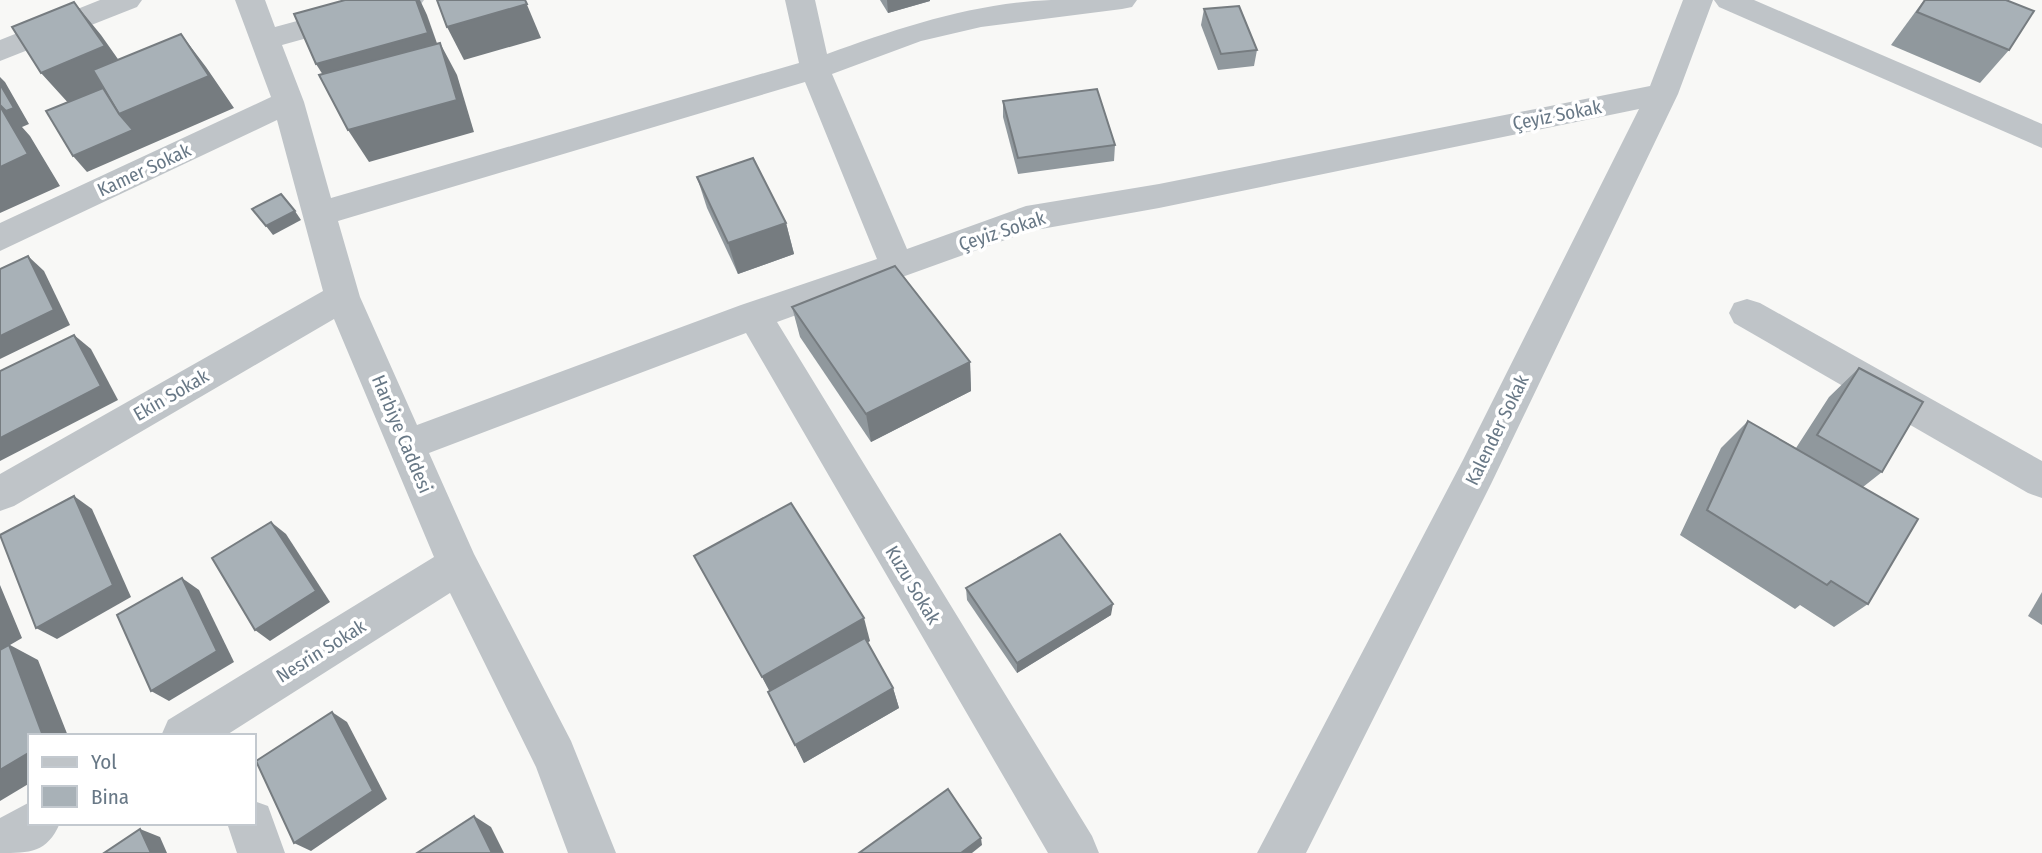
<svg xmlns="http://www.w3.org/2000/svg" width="2042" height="853" font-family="'Fira Sans Condensed',sans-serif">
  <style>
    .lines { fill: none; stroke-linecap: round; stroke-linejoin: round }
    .minor { fill: #bfc4c8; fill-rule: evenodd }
    .wall { fill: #90989d }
    .shaded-wall { fill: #767c80 }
    .building { fill: #a8b1b7; stroke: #767c80; stroke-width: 2 }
    .labels { text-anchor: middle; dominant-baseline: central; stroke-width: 7; stroke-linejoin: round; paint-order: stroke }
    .street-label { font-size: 19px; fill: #687886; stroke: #fff }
  </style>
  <rect width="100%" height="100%" fill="#f8f8f6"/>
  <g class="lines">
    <g class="minor">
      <path d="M 100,0 L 142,0 L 137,7 L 0,61 L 0,40 Z"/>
      <path d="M 235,0 L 265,0 L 275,27 L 374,0 L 424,0 L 419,7 L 282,45 L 304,102 L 331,198 L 799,63 L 785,0 L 815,0 L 827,54 C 899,28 973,3 1051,0 C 1079,0 1108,0 1137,0 L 1132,7 L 1122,9 L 981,27 L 921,41 L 832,74 L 907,249 L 1026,206 L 1159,184 L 1650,86 L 1683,0 L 1713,0 L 1678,94 L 1491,484 L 1306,853 L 1257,853 L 1463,460 L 1639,109 L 1159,208 L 1030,231 L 777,322 L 1092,836 L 1099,853 L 1048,853 L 746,333 L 429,453 L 474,554 L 571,741 L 616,853 L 568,853 L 536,767 L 450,593 L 225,736 L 161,736 L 168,720 L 434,557 L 334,319 L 14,506 L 0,511 L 0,474 L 323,291 L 277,120 L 0,251 L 0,223 L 271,97 ZM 805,82 L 877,259 L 741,305 L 417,425 L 360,297 L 338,221 Z"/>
      <path d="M 1714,0 L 1754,0 L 2042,124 L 2042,148 L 1719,7 Z"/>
      <path d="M 1747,299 L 1760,303 L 2042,461 L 2042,498 L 2028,493 L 1734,323 L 1729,313 L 1734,303 Z"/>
      <path d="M 254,801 L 268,806 L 285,853 L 237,853 L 227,823 L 254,823 Z"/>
      <path d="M 30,802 L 30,823 L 60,823 C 47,853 30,853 0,853 L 0,818 Z"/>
    </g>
  </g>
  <g class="wall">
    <path d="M 880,0 L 930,0 L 930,1 L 888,13 Z"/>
    <path d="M 1924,0 L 2006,0 L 2009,50 L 1980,83 L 1891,45 Z"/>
    <path d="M 1204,9 L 1257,50 L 1254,66 L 1218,70 L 1201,25 Z"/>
    <path d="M 1003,101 L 1115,145 L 1114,161 L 1018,174 L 1003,117 Z"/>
    <path d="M 697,177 L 786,223 L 794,254 L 738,274 L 707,208 Z"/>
    <path d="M 792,307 L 970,362 L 971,391 L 871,442 L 800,337 Z"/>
    <path d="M 1859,368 L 1882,472 L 1863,487 L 1868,604 L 1834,627 L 1800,605 L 1795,609 L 1680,535 L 1721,448 L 1748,421 L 1796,448 L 1829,397 Z"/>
    <path d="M 694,556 L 870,641 L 867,642 L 893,688 L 899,708 L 804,763 L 770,691 Z"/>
    <path d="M 966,588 L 1111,615 L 1017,673 L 967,600 Z"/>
    <path d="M 2042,592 L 2042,625 L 2028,616 Z"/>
  </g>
  <g class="shaded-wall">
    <path d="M 416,0 L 420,0 L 427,15 L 445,66 L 337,97 L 316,64 Z"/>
    <path d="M 525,0 L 541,38 L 464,60 L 447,27 Z"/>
    <path d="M 887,0 L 930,0 L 930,1 L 888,13 Z"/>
    <path d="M 74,2 L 101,35 L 132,79 L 181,34 L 206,67 L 234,108 L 87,172 L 73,156 L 71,106 L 41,73 Z"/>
    <path d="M 440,43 L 457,75 L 474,132 L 369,162 L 348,130 Z"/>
    <path d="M 0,77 L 5,82 L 29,124 L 22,127 L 30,136 L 60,186 L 0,213 Z"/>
    <path d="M 295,211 L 301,220 L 273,235 L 266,226 Z"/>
    <path d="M 786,223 L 794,254 L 738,274 L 728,243 Z"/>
    <path d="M 28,256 L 44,271 L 70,325 L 0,359 L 0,336 Z"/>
    <path d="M 74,335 L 91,349 L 118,400 L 0,461 L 0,438 Z"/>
    <path d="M 970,362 L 971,391 L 871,442 L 866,414 Z"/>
    <path d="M 74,496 L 92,509 L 131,597 L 57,639 L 36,628 Z"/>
    <path d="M 271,522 L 286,534 L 330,602 L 270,641 L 255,630 Z"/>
    <path d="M 182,578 L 199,590 L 234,662 L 169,701 L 151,691 Z"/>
    <path d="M 0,585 L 22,638 L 10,645 L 38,660 L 68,736 L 43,736 L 0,651 Z"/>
    <path d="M 1113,604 L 1111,615 L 1017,673 L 1017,663 Z"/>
    <path d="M 864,618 L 870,641 L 773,698 L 762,677 Z"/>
    <path d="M 893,688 L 899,708 L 804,763 L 795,745 Z"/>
    <path d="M 332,712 L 347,722 L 387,799 L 311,851 L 294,843 Z"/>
    <path d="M 30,752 L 30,783 L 0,801 L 0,770 Z"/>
    <path d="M 474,816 L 491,827 L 504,853 L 492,853 Z"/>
    <path d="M 140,829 L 160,837 L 167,853 L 151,853 Z"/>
    <path d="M 981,838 L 982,845 L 972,853 L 961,853 Z"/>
  </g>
  <g class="building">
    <path d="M 345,0 L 416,0 L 428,33 L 316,64 L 294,14 Z"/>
    <path d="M 437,0 L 525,0 L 527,4 L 447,27 Z"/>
    <path d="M 1925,0 L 2006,0 L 2034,11 L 2009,50 L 1917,12 Z"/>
    <path d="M 74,2 L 105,46 L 41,73 L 12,27 Z"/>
    <path d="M 1239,6 L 1257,50 L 1221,54 L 1204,9 Z"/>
    <path d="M 181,34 L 209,76 L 119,114 L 93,70 Z"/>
    <path d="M 440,43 L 457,100 L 348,130 L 319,75 Z"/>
    <path d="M 0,84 L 14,108 L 6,111 L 0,105 Z"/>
    <path d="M 103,88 L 119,114 L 133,130 L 73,156 L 46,111 Z"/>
    <path d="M 1097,89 L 1115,145 L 1018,158 L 1003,101 Z"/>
    <path d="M 0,106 L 28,154 L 0,167 Z"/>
    <path d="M 753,158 L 786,223 L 728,243 L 697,177 Z"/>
    <path d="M 281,194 L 295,211 L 266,226 L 252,209 Z"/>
    <path d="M 28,256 L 54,310 L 0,336 L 0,269 Z"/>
    <path d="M 895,266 L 970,362 L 866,414 L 792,307 Z"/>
    <path d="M 74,335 L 101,386 L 0,438 L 0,371 Z"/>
    <path d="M 1859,368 L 1923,402 L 1882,472 L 1817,435 Z"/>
    <path d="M 1748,421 L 1918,519 L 1868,604 L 1831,581 L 1827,585 L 1707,510 Z"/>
    <path d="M 74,496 L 113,585 L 36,628 L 0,535 Z"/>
    <path d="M 791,503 L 864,618 L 762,677 L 694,556 Z"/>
    <path d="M 271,522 L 316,591 L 255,630 L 212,558 Z"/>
    <path d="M 1060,534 L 1113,604 L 1017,663 L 966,588 Z"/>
    <path d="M 182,578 L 217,651 L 151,691 L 117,615 Z"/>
    <path d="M 865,638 L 893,688 L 795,745 L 768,692 Z"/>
    <path d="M 9,645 L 43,736 L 30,736 L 30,752 L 0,770 L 0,650 Z"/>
    <path d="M 332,712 L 373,791 L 294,843 L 256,761 Z"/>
    <path d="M 948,789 L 981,838 L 961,853 L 859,853 Z"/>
    <path d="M 474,816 L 492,853 L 417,853 Z"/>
    <path d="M 140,829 L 151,853 L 104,853 Z"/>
  </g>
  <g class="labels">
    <g class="street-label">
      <text transform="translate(1557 115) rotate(-11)">Çeyiz Sokak</text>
      <text transform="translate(144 170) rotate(-25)">Kamer Sokak</text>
      <text transform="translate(1002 231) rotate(-18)">Çeyiz Sokak</text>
      <text transform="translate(171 395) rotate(-30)">Ekin Sokak</text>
      <text transform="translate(1497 430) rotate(-64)">Kalender Sokak</text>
      <text transform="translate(402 434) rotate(67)">Harbiye Caddesi</text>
      <text transform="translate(913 585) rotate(59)">Kuzu Sokak</text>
      <text transform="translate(321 651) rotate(-32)">Nesrin Sokak</text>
    </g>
  </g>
  <rect x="28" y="734" width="228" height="91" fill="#ffffff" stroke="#c3c9cf" stroke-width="2"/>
  <rect x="42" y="757" width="35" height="10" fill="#bfc4c8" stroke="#c3c9cf" stroke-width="2"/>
  <text x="91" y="769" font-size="21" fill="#687886">Yol</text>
  <rect x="42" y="786" width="35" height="21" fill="#a8b1b7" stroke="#c3c9cf" stroke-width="2"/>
  <text x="91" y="804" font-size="21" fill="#687886">Bina</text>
</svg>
